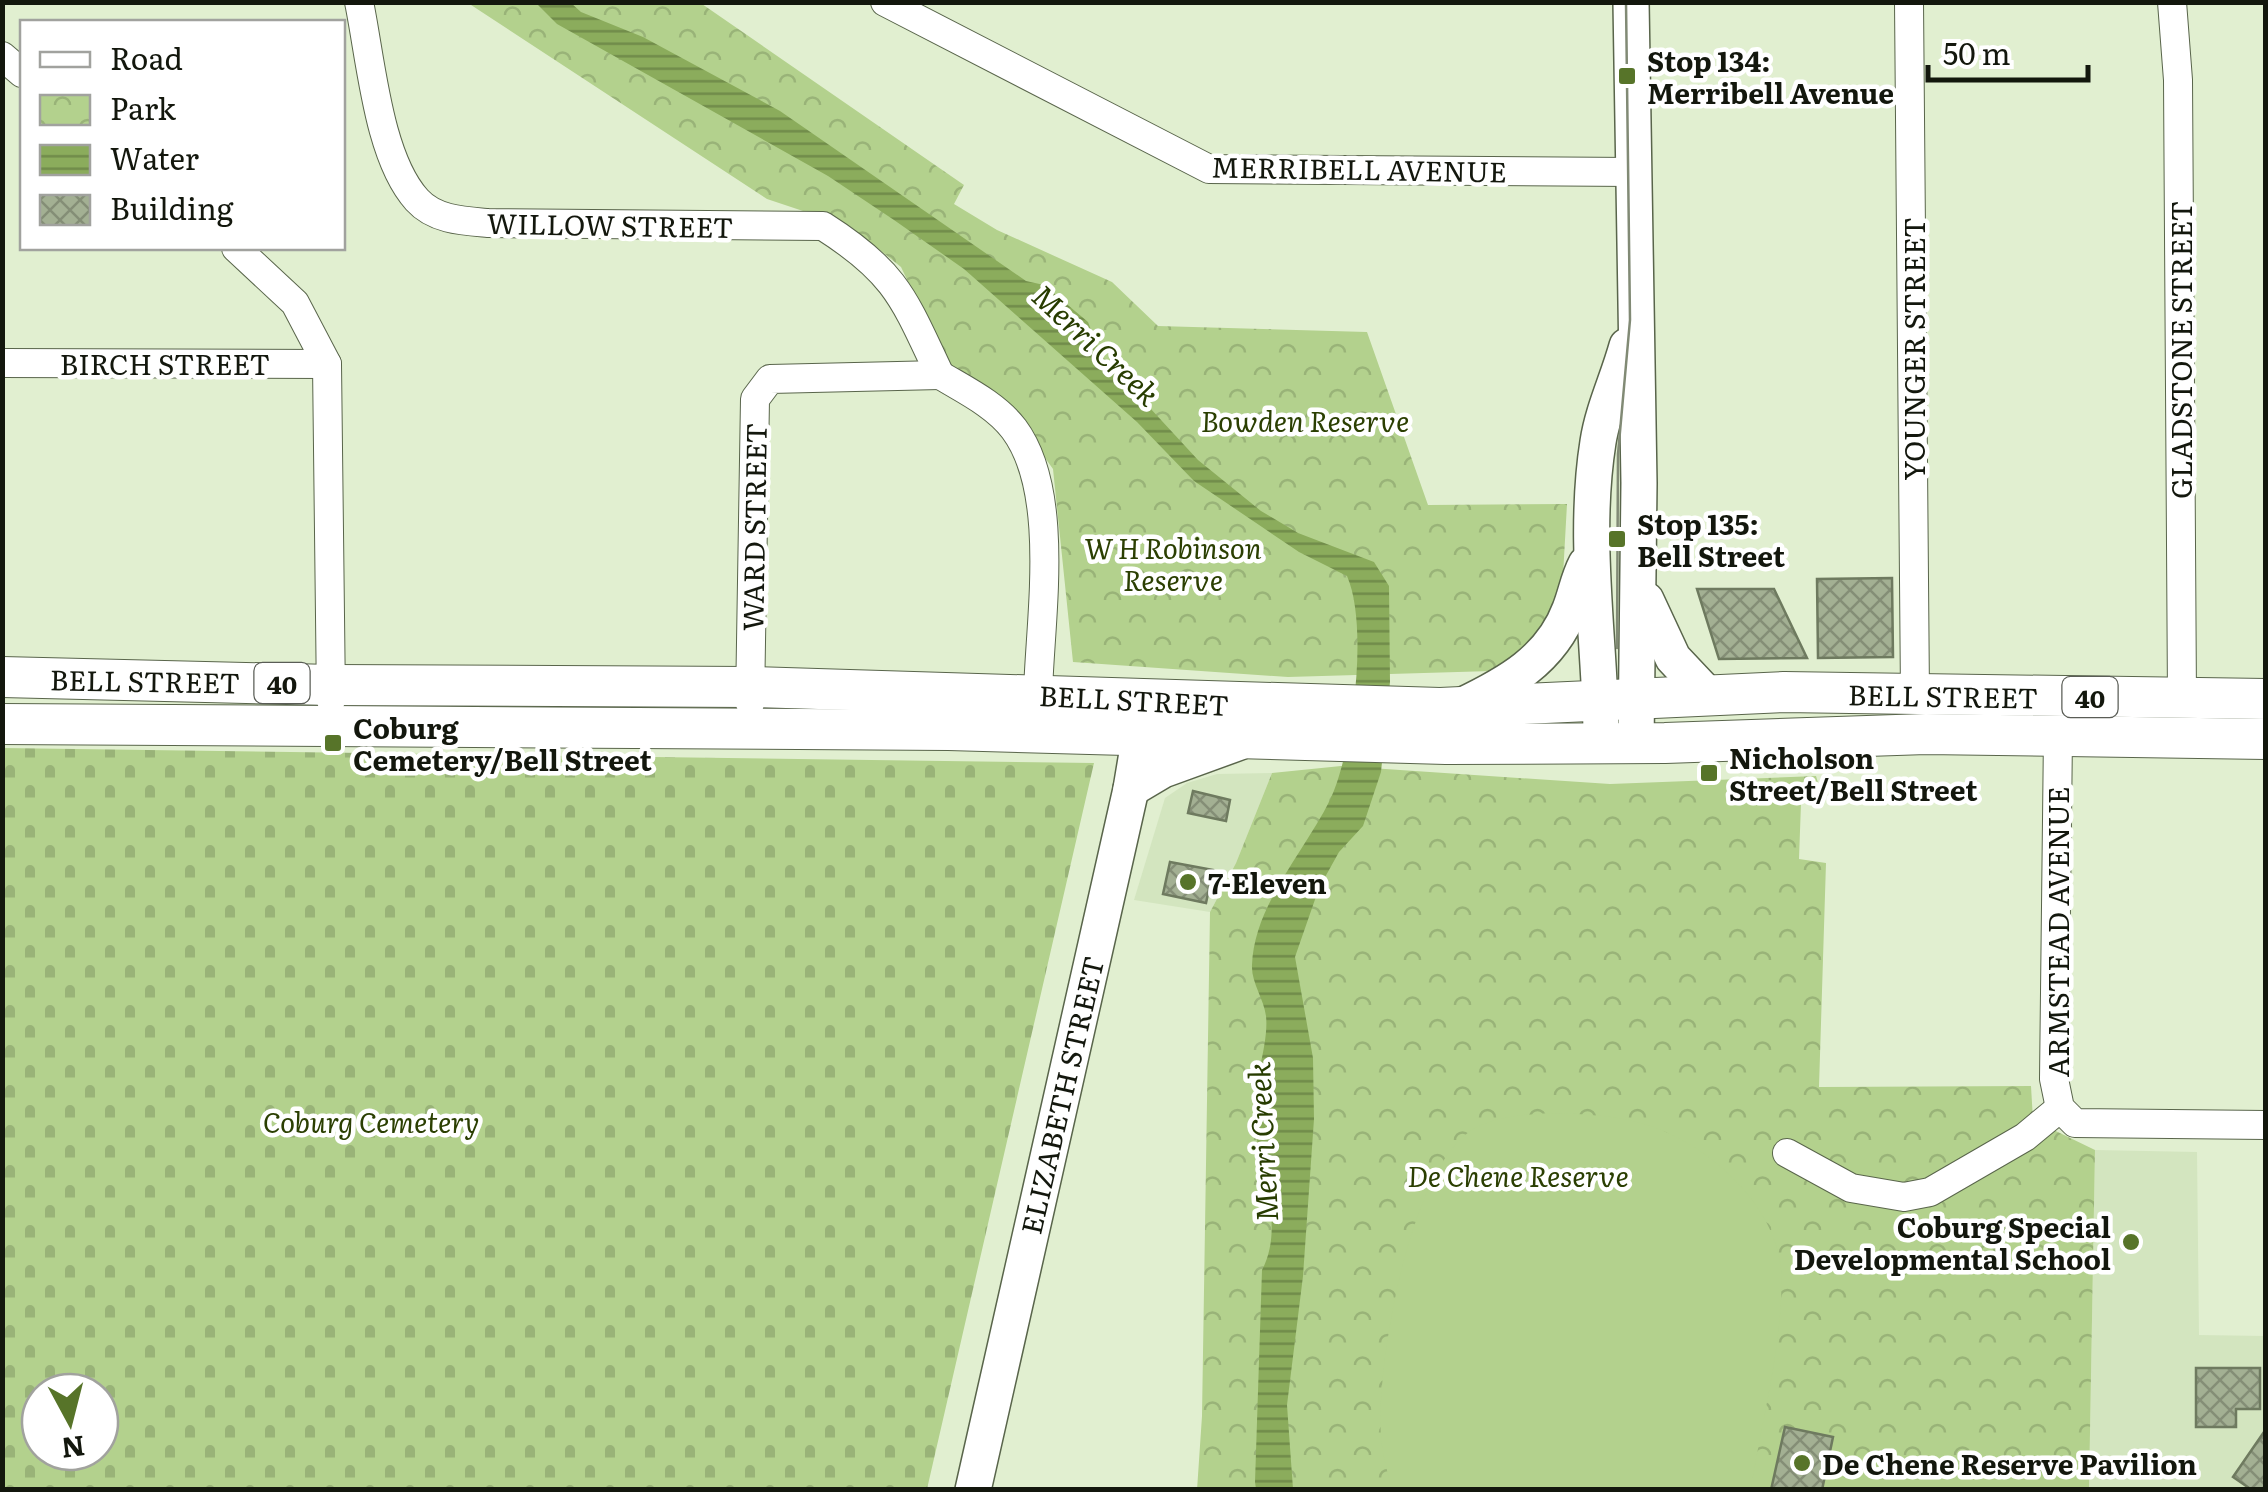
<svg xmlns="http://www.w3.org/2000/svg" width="2268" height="1492" font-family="Literata,serif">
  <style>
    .built { fill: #d3e5bf }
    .cemetery { fill: url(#cemetery-stones); fill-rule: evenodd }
    .park { fill: url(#park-crowns) }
    .garden { fill: #b3d18d }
    .water { fill: url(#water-rules) }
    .building { fill: url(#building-cross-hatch); stroke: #6e7a5f; stroke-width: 2.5 }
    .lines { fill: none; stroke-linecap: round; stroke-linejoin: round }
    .minor-casing { stroke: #59654b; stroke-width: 30 }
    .major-casing { stroke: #59654b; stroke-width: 38 }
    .highway-casing { stroke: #59654b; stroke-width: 42 }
    .minor { stroke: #fff; stroke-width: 28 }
    .major { stroke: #fff; stroke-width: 35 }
    .highway { stroke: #fff; stroke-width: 40 }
    .tram { stroke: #818a75; stroke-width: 2.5 }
    .poi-dot { fill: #577429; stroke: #fff; stroke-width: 4 }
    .labels { text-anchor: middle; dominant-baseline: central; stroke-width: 9; stroke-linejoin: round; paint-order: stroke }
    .shield { fill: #fff; stroke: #5a5d56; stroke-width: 2.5 }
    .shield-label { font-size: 25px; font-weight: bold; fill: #13170d }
    .poi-label { font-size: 28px; font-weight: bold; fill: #13170d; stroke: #fff; text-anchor: start }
    .street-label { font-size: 28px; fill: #13170d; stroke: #fff }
    .park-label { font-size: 28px; font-style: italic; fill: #2b3f02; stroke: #fff }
    .water-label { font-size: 30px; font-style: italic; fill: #273c00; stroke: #fff }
  </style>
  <defs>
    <pattern id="cemetery-stones" width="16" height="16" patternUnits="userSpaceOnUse" patternTransform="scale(2.5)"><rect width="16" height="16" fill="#b3d18d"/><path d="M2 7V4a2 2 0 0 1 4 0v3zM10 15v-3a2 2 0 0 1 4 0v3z" fill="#99b378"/></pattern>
    <pattern id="park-crowns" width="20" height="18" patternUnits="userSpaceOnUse" patternTransform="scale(2.5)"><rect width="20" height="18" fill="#b3d18d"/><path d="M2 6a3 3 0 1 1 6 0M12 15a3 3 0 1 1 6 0" fill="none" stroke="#99b378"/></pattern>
    <pattern id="water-rules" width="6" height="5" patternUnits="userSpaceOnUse" patternTransform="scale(2.5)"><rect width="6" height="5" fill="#8bac5c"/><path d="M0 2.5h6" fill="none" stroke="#708b4a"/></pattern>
    <pattern id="building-cross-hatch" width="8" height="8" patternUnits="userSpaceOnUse" patternTransform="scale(2.5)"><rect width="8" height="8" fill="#a3b093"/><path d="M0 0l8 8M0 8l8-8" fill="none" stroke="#848e76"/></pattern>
  </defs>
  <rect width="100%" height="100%" fill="#e1efd0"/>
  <g class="built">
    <path d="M 1272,773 L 1236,863 L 1210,912 L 1134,900 L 1165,798 L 1187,783 L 1217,774 Z"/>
    <path d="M 2095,1150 L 2197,1152 L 2199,1335 L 2265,1336 L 2265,1489 L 2089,1490 Z"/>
  </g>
  <path class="cemetery" d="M 3,748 L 1094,763 L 927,1489 L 3,1489 ZM 40,1392 L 100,1392 L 100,1452 L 40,1452 Z"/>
  <g class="park">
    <path d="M 468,3 L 735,3 L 702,4 L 964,185 L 954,204 L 997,230 L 1112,282 L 1158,326 L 1367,332 L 1428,505 L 1567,504 L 1563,576 L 1549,617 L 1528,644 L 1492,671 L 1288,677 L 1073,662 L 1053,469 L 999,394 L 951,372 L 901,267 L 851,227 L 767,199 Z"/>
    <path d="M 1341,766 L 1610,784 L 1816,776 L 1820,789 L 1801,803 L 1799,859 L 1826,863 L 1819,1087 L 2031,1086 L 2033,1120 L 2095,1150 L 2089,1489 L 1197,1490 L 1202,1416 L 1210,912 L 1236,863 L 1272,773 Z"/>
  </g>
  <path class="garden" d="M 1550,1113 C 1581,1114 1612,1115 1641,1123 C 1703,1140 1776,1202 1781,1270 C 1785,1334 1761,1424 1751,1489 L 1391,1489 C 1388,1472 1382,1454 1381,1436 C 1376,1366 1409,1174 1469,1132 C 1492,1116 1523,1115 1550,1113 Z"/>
  <path class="water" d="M 536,3 L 571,3 L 581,12 L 643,37 L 780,111 L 1026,281 L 1044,285 L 1088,322 L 1101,355 L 1198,460 L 1261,511 L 1298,533 L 1374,562 L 1389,586 L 1390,682 L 1381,772 L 1363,826 L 1339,852 L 1319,888 L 1295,957 L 1313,1058 L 1314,1119 L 1303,1276 L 1287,1405 L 1293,1489 L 1256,1489 L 1255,1482 L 1262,1270 C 1287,1222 1256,1165 1254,1114 C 1253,1083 1269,1044 1266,1016 C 1264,999 1251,982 1252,965 C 1254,905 1305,851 1330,800 C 1353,751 1369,626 1347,576 L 1299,552 L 1194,481 L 1137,422 L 964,269 L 894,220 L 828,176 L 557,24 Z"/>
  <g class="building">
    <path d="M 1892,578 L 1893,657 L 1818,658 L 1817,579 Z"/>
    <path d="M 1697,589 L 1774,589 L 1807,658 L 1719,659 Z"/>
    <path d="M 1193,791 L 1230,800 L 1226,821 L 1188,813 Z"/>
    <path d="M 1170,862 L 1213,870 L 1206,903 L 1163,894 Z"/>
    <path d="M 2196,1368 L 2260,1368 L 2260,1409 L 2236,1409 L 2236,1427 L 2196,1427 Z"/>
    <path d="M 1785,1427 L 1833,1437 L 1822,1490 L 1771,1490 Z"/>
    <path d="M 2266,1429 L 2266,1484 L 2262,1490 L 2252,1490 L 2233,1477 Z"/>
  </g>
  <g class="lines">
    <defs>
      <g id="minor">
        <path d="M 359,2 C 371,60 378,157 417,200 C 435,220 464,221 488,223 L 823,226 C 897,273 904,299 940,375"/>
        <path d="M 885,2 L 1209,169 L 1633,172"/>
        <path d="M 1909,2 L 1915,695"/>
        <path d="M 2172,2 L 2178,80 L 2182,698"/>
        <path d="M 2,56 L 22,73"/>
        <path d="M 236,248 L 295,303 L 327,364 L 331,700"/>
        <path d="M 2,363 L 327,364"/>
        <path d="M 940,375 C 965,390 996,405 1014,429 C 1061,492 1040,618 1038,693"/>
        <path d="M 750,703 L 755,399 L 770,379 L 940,375"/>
        <path d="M 2058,734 L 2054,1079 L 2060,1108 L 2075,1123 L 2266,1125"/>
        <path d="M 1787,1153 L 1851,1188 L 1904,1197 L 1930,1192 L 2025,1137 L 2060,1108"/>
      </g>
      <g id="major">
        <path d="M 1631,2 L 1639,483 L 1636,744"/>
        <path d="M 1646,600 L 1673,658 L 1706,693"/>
        <path d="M 1461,706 C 1507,684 1551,660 1570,609 C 1576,594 1578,579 1586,564"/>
        <path d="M 1601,729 C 1599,635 1583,536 1598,442 C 1603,409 1618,379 1627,346"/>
        <path d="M 1131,789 L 1163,770 L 1240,742"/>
        <path d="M 973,1490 L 1131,789 L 1144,711"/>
      </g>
      <g id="highway">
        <path d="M 2,677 L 331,685 L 750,687 L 1440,708 L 1784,692 L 2266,699"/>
        <path d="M 2,724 L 948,730 L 1446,744 L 1665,743 L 1926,734 L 2266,739"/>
      </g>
    </defs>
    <use href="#minor" class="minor-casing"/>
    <use href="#major" class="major-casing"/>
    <use href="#highway" class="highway-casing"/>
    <use href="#minor" class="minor"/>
    <use href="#major" class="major"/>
    <use href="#highway" class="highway"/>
    <path class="tram" d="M 1617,648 L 1618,454 L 1630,320 L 1626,2"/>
  </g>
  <g class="poi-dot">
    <rect x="1617" y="66" width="20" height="20" rx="5"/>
    <rect x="1607" y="529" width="20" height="20" rx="5"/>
    <rect x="323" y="733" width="20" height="20" rx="5"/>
    <rect x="1699" y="763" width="20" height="20" rx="5"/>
    <circle cx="1188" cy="882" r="10"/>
    <circle cx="2131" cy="1242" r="10"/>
    <circle cx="1802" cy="1463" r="10"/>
  </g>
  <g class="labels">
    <g class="shield">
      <rect x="254.5" y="663" width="55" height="40" rx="8"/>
      <rect x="2062.5" y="677" width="55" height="40" rx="8"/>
    </g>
    <g class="shield-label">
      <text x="282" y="683">40</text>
      <text x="2090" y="697">40</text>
    </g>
    <g class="poi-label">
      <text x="1647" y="60">Stop 134:<tspan x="1647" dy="32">Merribell Avenue</tspan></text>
      <text x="1637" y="523">Stop 135:<tspan x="1637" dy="32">Bell Street</tspan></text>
      <text x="353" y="727">Coburg<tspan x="353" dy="32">Cemetery/Bell Street</tspan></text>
      <text x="1729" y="757">Nicholson<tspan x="1729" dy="32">Street/Bell Street</tspan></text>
      <text x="1208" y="882">7-Eleven</text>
      <text x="2111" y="1226" text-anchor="end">Coburg Special<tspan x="2111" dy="32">Developmental School</tspan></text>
      <text x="1822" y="1463">De Chene Reserve Pavilion</text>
    </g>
    <g class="street-label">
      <text transform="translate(1359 168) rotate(1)">MERRIBELL AVENUE</text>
      <text transform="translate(610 224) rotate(1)">WILLOW STREET</text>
      <text transform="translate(1913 349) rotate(-90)">YOUNGER STREET</text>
      <text transform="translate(2180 350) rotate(-90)">GLADSTONE STREET</text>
      <text x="165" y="363">BIRCH STREET</text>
      <text transform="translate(753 527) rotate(-89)">WARD STREET</text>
      <text transform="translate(145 680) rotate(1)">BELL STREET</text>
      <text transform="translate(1943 695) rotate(1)">BELL STREET</text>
      <text transform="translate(1134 699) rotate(3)">BELL STREET</text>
      <text transform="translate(2057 932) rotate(-90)">ARMSTEAD AVENUE</text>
      <text transform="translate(1061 1095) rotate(-77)">ELIZABETH STREET</text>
    </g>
    <g class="park-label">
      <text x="1305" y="420">Bowden Reserve</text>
      <text x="1173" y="547">W H Robinson<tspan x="1173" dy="32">Reserve</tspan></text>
      <text x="371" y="1121">Coburg Cemetery</text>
      <text x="1518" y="1175">De Chene Reserve</text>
    </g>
    <g class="water-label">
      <text transform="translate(1097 344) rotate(43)">Merri Creek</text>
      <text transform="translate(1261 1142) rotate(-93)">Merri Creek</text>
    </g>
  </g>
  <rect width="2268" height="1492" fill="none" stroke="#13170d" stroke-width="10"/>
  <rect x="20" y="20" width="325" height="230" fill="#ffffff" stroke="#a1a29e" stroke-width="2.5"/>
  <rect x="40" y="52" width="50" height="15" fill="#ffffff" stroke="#a1a29e" stroke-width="2.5"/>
  <text x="110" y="70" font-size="30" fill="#13170d">Road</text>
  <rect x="40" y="95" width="50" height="30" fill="url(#park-crowns)" stroke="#a1a29e" stroke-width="2.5"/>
  <text x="110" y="120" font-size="30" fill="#13170d">Park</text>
  <rect x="40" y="145" width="50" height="30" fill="url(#water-rules)" stroke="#a1a29e" stroke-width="2.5"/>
  <text x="110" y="170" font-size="30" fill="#13170d">Water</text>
  <rect x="40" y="195" width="50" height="30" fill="url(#building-cross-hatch)" stroke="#a1a29e" stroke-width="2.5"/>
  <text x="110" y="220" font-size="30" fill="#13170d">Building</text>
  <g transform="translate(70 1422) rotate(173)"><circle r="48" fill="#ffffff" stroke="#a1a29e" stroke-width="2.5"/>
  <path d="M0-8L18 38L0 25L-18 38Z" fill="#577429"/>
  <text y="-15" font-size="28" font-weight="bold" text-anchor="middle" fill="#13170d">N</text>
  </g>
  <path d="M1928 65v15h160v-15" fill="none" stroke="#13170d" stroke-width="5"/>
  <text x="1943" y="65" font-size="30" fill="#13170d" stroke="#ffffff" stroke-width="8" paint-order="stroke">50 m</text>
</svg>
